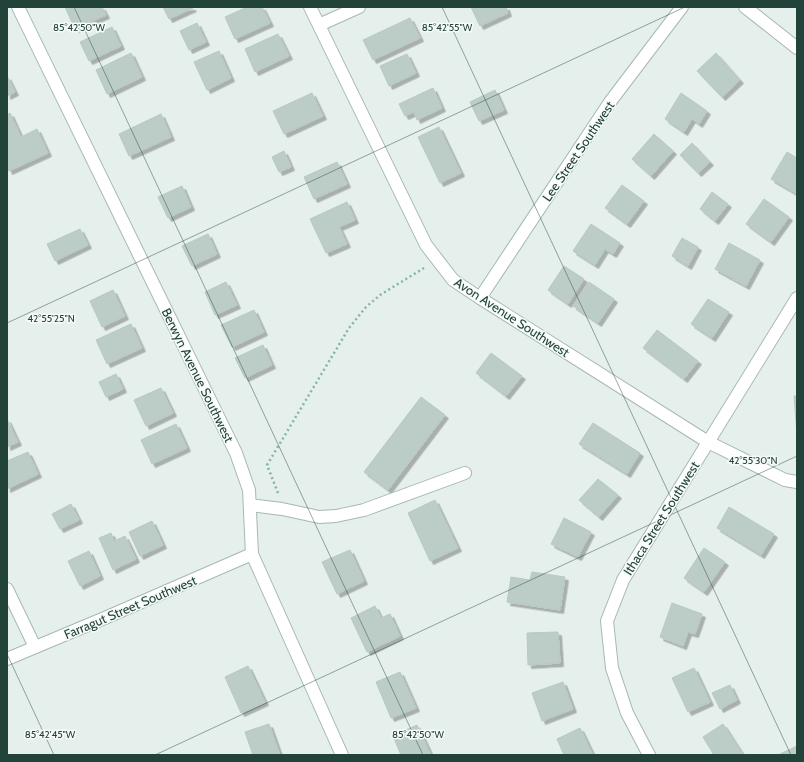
<svg xmlns="http://www.w3.org/2000/svg" width="804" height="762" font-family="Cabin,sans-serif">
  <style>
    .building { fill: #bccdc7; stroke: #b6c9c2; filter: url(#shadow) }
    .lines { fill: none; stroke-linecap: round; stroke-linejoin: round }
    .minor-casing { stroke: #a7b8b2; stroke-width: 14 }
    .path { stroke: #83b5a6; stroke-width: 2.5; stroke-dasharray: 2 3; stroke-linecap: butt }
    .minor { stroke: #fff; stroke-width: 12 }
    .ticks { fill: none; stroke: #22433a; stroke-width: 1; stroke-opacity: 0.45 }
    .labels { text-anchor: middle; dominant-baseline: central; stroke-width: 3; stroke-linejoin: round; paint-order: stroke }
    .street-label { font-size: 13px; fill: #22433a; stroke: #f6fbf8 }
    .ticks-label { font-size: 10px; text-anchor: middle; fill: #22433a; stroke: #f6fbf8; stroke-width: 3; stroke-linejoin: round; paint-order: stroke }
  </style>
  <defs>
    <filter id="shadow"><feDropShadow dx="3.5" dy="3.5" stdDeviation="0" flood-color="#0004"/></filter>
  </defs>
  <rect width="100%" height="100%" fill="#e5efeb"/>
  <g class="building">
    <path d="M 65,7 L 102,7 L 106,15 L 75,29 Z"/>
    <path d="M 163,7 L 192,7 L 193,8 L 169,19 Z"/>
    <path d="M 247,7 L 262,7 L 270,23 L 235,39 L 225,17 Z"/>
    <path d="M 471,7 L 506,7 L 508,13 L 480,26 Z"/>
    <path d="M 410,18 L 420,38 L 373,60 L 363,40 Z"/>
    <path d="M 197,23 L 206,42 L 189,50 L 180,31 Z"/>
    <path d="M 112,27 L 121,46 L 89,61 L 80,42 Z"/>
    <path d="M 278,34 L 289,56 L 255,72 L 245,49 Z"/>
    <path d="M 219,51 L 231,78 L 207,90 L 194,62 Z"/>
    <path d="M 131,53 L 142,77 L 107,94 L 96,70 Z"/>
    <path d="M 716,53 L 740,80 L 722,97 L 697,71 Z"/>
    <path d="M 407,54 L 416,73 L 389,86 L 380,66 Z"/>
    <path d="M 7,76 L 15,92 L 7,96 Z"/>
    <path d="M 433,88 L 442,108 L 417,120 L 414,112 L 405,116 L 399,104 Z"/>
    <path d="M 495,90 L 504,110 L 479,121 L 470,102 Z"/>
    <path d="M 312,93 L 323,116 L 284,134 L 273,111 Z"/>
    <path d="M 681,93 L 707,111 L 699,124 L 692,119 L 684,132 L 665,119 Z"/>
    <path d="M 10,113 L 21,137 L 37,129 L 48,153 L 9,171 L 7,166 L 7,115 Z"/>
    <path d="M 161,114 L 171,137 L 129,156 L 119,134 Z"/>
    <path d="M 439,127 L 461,173 L 440,183 L 418,137 Z"/>
    <path d="M 654,134 L 673,151 L 651,176 L 632,159 Z"/>
    <path d="M 692,143 L 710,162 L 698,173 L 680,155 Z"/>
    <path d="M 284,151 L 291,167 L 279,172 L 272,157 Z"/>
    <path d="M 787,152 L 797,158 L 797,194 L 771,179 Z"/>
    <path d="M 337,162 L 347,184 L 314,199 L 304,177 Z"/>
    <path d="M 622,185 L 644,201 L 627,224 L 605,208 Z"/>
    <path d="M 182,186 L 191,207 L 168,218 L 158,197 Z"/>
    <path d="M 712,192 L 728,204 L 715,221 L 700,209 Z"/>
    <path d="M 764,199 L 789,217 L 771,242 L 746,224 Z"/>
    <path d="M 347,202 L 355,220 L 339,227 L 347,244 L 326,253 L 310,219 Z"/>
    <path d="M 591,224 L 620,243 L 613,254 L 605,249 L 595,265 L 573,251 Z"/>
    <path d="M 80,229 L 88,245 L 55,261 L 47,244 Z"/>
    <path d="M 208,234 L 217,254 L 192,266 L 182,246 Z"/>
    <path d="M 682,238 L 698,247 L 688,266 L 672,256 Z"/>
    <path d="M 729,243 L 760,260 L 746,286 L 715,269 Z"/>
    <path d="M 564,266 L 584,279 L 568,304 L 548,290 Z"/>
    <path d="M 226,282 L 237,305 L 215,315 L 205,292 Z"/>
    <path d="M 589,282 L 614,299 L 598,323 L 573,306 Z"/>
    <path d="M 113,290 L 125,316 L 102,327 L 90,301 Z"/>
    <path d="M 708,299 L 729,312 L 712,338 L 691,324 Z"/>
    <path d="M 254,310 L 264,332 L 232,347 L 221,325 Z"/>
    <path d="M 131,324 L 142,348 L 107,364 L 96,340 Z"/>
    <path d="M 657,330 L 698,361 L 684,379 L 643,348 Z"/>
    <path d="M 263,345 L 272,365 L 245,378 L 235,358 Z"/>
    <path d="M 491,353 L 522,376 L 506,396 L 476,373 Z"/>
    <path d="M 116,374 L 123,389 L 106,397 L 99,382 Z"/>
    <path d="M 161,388 L 173,413 L 146,426 L 134,400 Z"/>
    <path d="M 794,396 L 797,396 L 797,434 Z"/>
    <path d="M 421,397 L 445,415 L 388,490 L 364,472 Z"/>
    <path d="M 7,419 L 18,442 L 7,447 Z"/>
    <path d="M 593,423 L 640,453 L 627,474 L 579,444 Z"/>
    <path d="M 176,424 L 187,448 L 152,464 L 141,440 Z"/>
    <path d="M 28,452 L 38,474 L 7,489 L 7,461 Z"/>
    <path d="M 598,479 L 618,495 L 599,517 L 579,500 Z"/>
    <path d="M 435,500 L 458,548 L 430,561 L 408,513 Z"/>
    <path d="M 71,504 L 79,520 L 60,529 L 52,514 Z"/>
    <path d="M 729,507 L 774,534 L 761,555 L 717,528 Z"/>
    <path d="M 564,518 L 591,532 L 578,557 L 551,544 Z"/>
    <path d="M 152,521 L 163,545 L 140,556 L 129,532 Z"/>
    <path d="M 111,533 L 114,541 L 125,536 L 136,559 L 113,570 L 99,538 Z"/>
    <path d="M 704,548 L 725,562 L 704,592 L 684,578 Z"/>
    <path d="M 350,550 L 364,581 L 337,594 L 322,562 Z"/>
    <path d="M 89,551 L 100,576 L 80,586 L 68,561 Z"/>
    <path d="M 532,572 L 565,577 L 560,610 L 507,602 L 511,577 L 530,580 Z"/>
    <path d="M 672,603 L 702,614 L 695,634 L 688,632 L 683,646 L 660,637 Z"/>
    <path d="M 375,606 L 381,618 L 390,614 L 400,636 L 367,652 L 351,618 Z"/>
    <path d="M 558,632 L 560,663 L 528,665 L 527,633 Z"/>
    <path d="M 248,666 L 265,702 L 241,713 L 225,677 Z"/>
    <path d="M 694,668 L 710,702 L 688,712 L 672,678 Z"/>
    <path d="M 400,672 L 416,708 L 391,718 L 376,682 Z"/>
    <path d="M 563,682 L 573,709 L 542,721 L 532,693 Z"/>
    <path d="M 730,685 L 737,700 L 720,709 L 712,693 Z"/>
    <path d="M 269,724 L 280,755 L 253,755 L 245,732 Z"/>
    <path d="M 723,724 L 743,755 L 714,755 L 703,737 Z"/>
    <path d="M 417,725 L 431,755 L 401,755 L 393,736 Z"/>
    <path d="M 580,728 L 593,755 L 564,755 L 557,739 Z"/>
    <path d="M 797,746 L 797,755 L 778,755 Z"/>
  </g>
  <g class="lines">
    <defs>
      <g id="minor">
        <path d="M 18,7 L 236,453 L 249,490 L 252,554 L 342,755"/>
        <path d="M 310,7 L 426,245 L 453,280 L 480,298 L 708,442 L 785,480 L 797,482"/>
        <path d="M 745,7 L 797,48"/>
        <path d="M 319,25 L 359,7"/>
        <path d="M 480,298 L 610,102 L 682,7"/>
        <path d="M 250,505 L 282,509 L 319,517 L 336,516 L 364,510 L 465,473"/>
        <path d="M 7,589 L 35,647"/>
        <path d="M 7,659 L 107,617 L 252,554"/>
        <path d="M 649,755 L 627,713 L 612,668 L 607,621 L 623,580 L 797,298"/>
      </g>
    </defs>
    <use href="#minor" class="minor-casing"/>
    <path class="path" d="M 278,493 L 267,465 L 349,328 L 366,307 L 380,295 L 424,268"/>
    <use href="#minor" class="minor"/>
  </g>
  <path class="ticks" d="M 74,7 L 423,755M 442,7 L 791,755M 7,323 L 685,7M 7,654 L 54,755M 155,755 L 797,456"/>
  <g class="labels">
    <g class="street-label">
      <text transform="translate(578 151) rotate(-56)">Lee Street Southwest</text>
      <text transform="translate(512 317) rotate(33)">Avon Avenue Southwest</text>
      <text transform="translate(198 375) rotate(64)">Berwyn Avenue Southwest</text>
      <text transform="translate(661 518) rotate(-58)">Ithaca Street Southwest</text>
      <text transform="translate(130 607) rotate(-23)">Farragut Street Southwest</text>
    </g>
  </g>
  <g class="ticks-label">
    <text x="79" y="31">85°42'50"W</text>
    <text x="447" y="31">85°42'55"W</text>
    <text x="51" y="322">42°55'25"N</text>
    <text x="753" y="464">42°55'30"N</text>
    <text x="50" y="738">85°42'45"W</text>
    <text x="418" y="738">85°42'50"W</text>
  </g>
  <rect width="804" height="762" fill="none" stroke="#22433a" stroke-width="16"/>
</svg>
